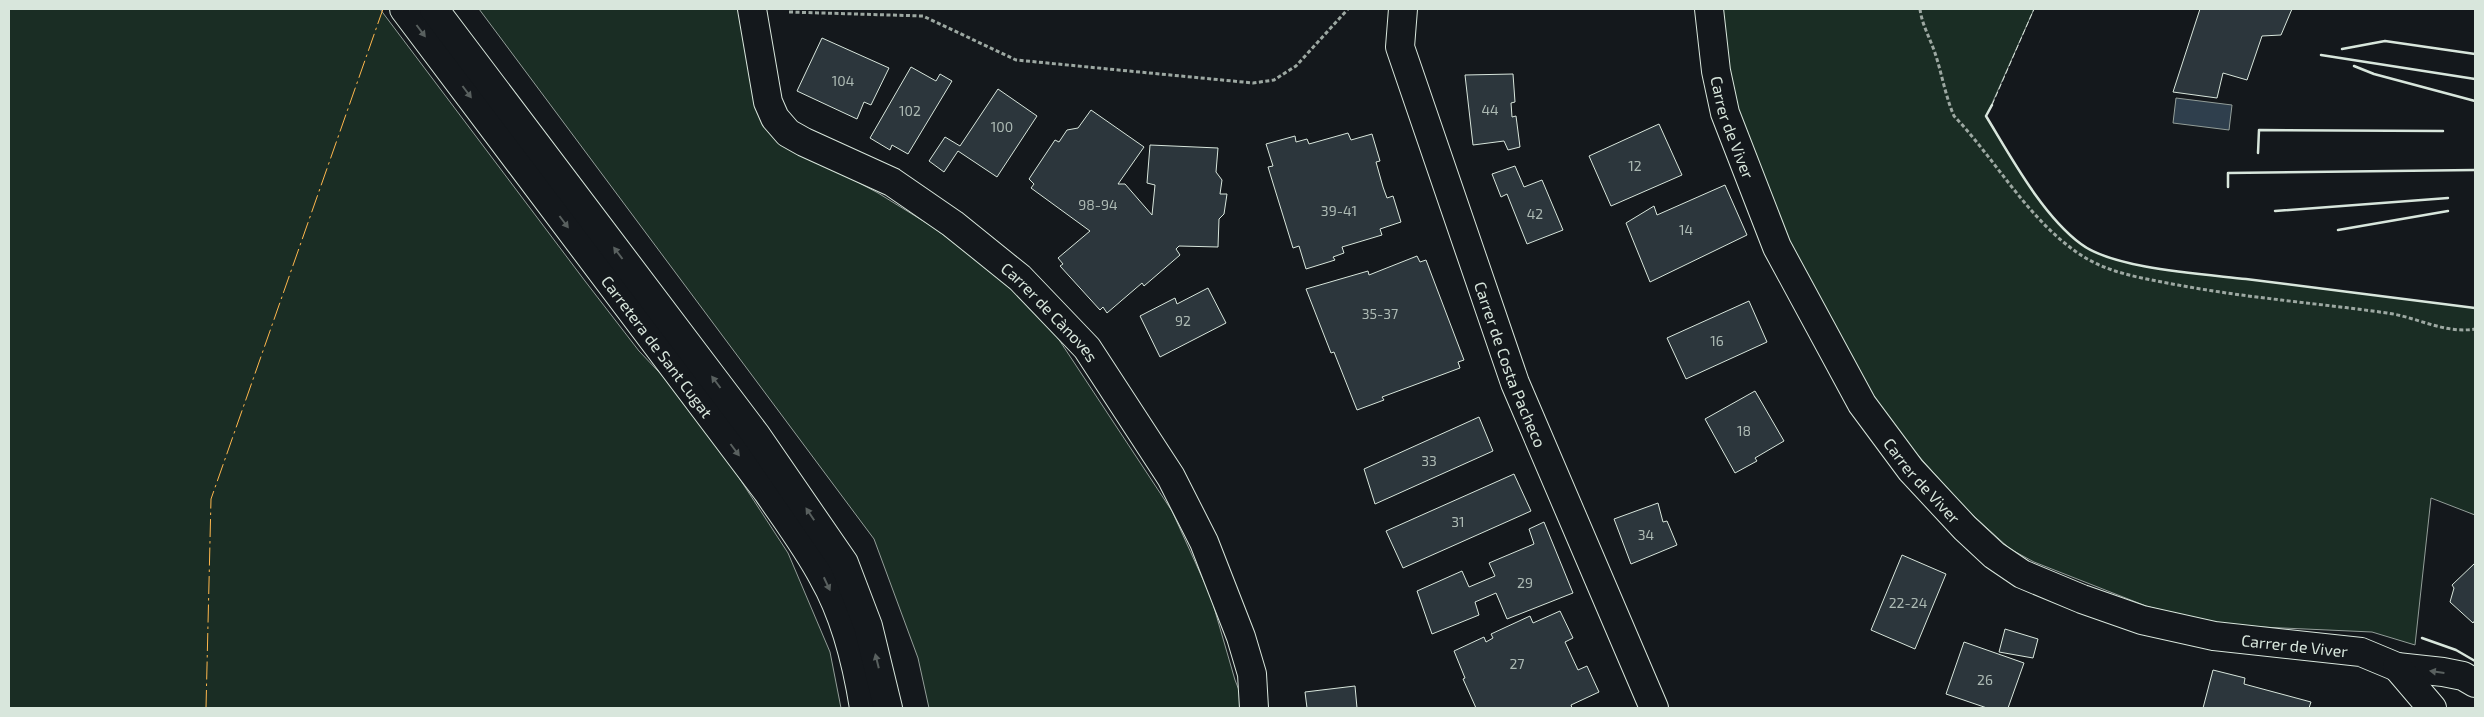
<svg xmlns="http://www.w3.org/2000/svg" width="2484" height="717" font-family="'Exo 2',sans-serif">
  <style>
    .green { fill: #1a2d24; stroke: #939e99 }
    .water { fill: #2f3f4d; stroke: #939e99 }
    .building { fill: #2c363c; stroke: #d8e6dc }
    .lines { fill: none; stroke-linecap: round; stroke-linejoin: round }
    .minor-casing { stroke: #d8e6dc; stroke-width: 30 }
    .secondary-casing { stroke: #d8e6dc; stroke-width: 30 }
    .path { stroke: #9da8a2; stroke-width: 3; stroke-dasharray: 4 2.5; stroke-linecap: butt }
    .minor { stroke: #14181c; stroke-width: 28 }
    .secondary { stroke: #14181c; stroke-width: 28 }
    .fence { stroke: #d8e6dc; stroke-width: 1; stroke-dasharray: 6 2.5; stroke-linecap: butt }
    .wall { stroke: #d8e6dc; stroke-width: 2.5 }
    .power { stroke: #ffb74d; stroke-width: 1; stroke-dasharray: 18 4 2.5 4; stroke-linecap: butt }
    .oneway { fill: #59605f }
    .labels { text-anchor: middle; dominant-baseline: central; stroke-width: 4; stroke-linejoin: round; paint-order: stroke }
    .number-label { font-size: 14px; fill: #adbab4 }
    .street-label { font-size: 16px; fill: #d8e6dc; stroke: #14181c }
  </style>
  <rect width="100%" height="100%" fill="#14181c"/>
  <g class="green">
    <path d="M 9,9 L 380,9 L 585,281 L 639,351 L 695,410 L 788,553 L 830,652 L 841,708 L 9,708 Z"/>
    <path d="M 479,9 L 750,9 L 798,150 L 878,193 L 933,227 L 1002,280 L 1048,323 L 1172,511 L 1211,597 L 1235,680 L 1246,708 L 929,708 L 918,658 L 874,539 Z"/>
    <path d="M 1721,9 L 2034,9 L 1986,117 C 2011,157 2042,215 2081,244 C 2114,269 2203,274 2246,279 C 2322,289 2399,298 2475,308 L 2475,515 L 2431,498 L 2415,645 L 2372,632 L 2216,625 L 2146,606 L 2034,562 L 2010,549 L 1965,508 L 1899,434 L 1839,344 L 1788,244 L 1736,114 L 1721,26 Z"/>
  </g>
  <path class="water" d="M 2176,98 L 2232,105 L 2229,130 L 2173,123 Z"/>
  <g class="building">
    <path d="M 2200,9 L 2292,9 L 2281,35 L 2262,36 L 2247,80 L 2223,73 L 2217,98 L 2173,92 Z"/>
    <path d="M 822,38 L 889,68 L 871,105 L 864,102 L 857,119 L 797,91 Z"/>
    <path d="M 911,67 L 936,81 L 940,74 L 952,81 L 908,154 L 892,145 L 890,150 L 870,138 Z"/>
    <path d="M 1513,74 L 1515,102 L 1511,103 L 1512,117 L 1516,116 L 1520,147 L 1508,150 L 1504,141 L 1473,145 L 1465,75 Z"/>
    <path d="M 998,89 L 1037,116 L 997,177 L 958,151 L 944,172 L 929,161 L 945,137 L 960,146 Z"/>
    <path d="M 1091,110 L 1144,147 L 1118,184 L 1125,184 L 1152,215 L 1155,185 L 1147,183 L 1150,145 L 1218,148 L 1216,172 L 1222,180 L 1220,194 L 1227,194 L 1224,214 L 1219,219 L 1218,247 L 1179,246 L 1176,249 L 1180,255 L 1144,286 L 1142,283 L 1107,313 L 1103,307 L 1100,310 L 1060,266 L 1063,264 L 1058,258 L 1090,231 L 1031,188 L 1034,184 L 1029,179 L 1055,140 L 1059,142 L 1067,130 L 1078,128 Z"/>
    <path d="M 1659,124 L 1682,175 L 1611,206 L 1589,156 Z"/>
    <path d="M 1348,133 L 1351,140 L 1372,134 L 1380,161 L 1376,162 L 1383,187 L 1387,198 L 1393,196 L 1401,222 L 1380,229 L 1382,235 L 1342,247 L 1344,253 L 1333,257 L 1335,260 L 1306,269 L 1299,246 L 1293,248 L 1268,167 L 1273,166 L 1266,144 L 1295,136 L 1296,142 L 1307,139 L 1309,144 Z"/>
    <path d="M 1515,166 L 1524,187 L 1542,180 L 1563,230 L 1527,244 L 1507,194 L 1501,197 L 1492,174 Z"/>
    <path d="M 1725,185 L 1747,235 L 1650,282 L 1626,223 L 1654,206 L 1657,215 Z"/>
    <path d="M 1417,256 L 1420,262 L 1426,260 L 1464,360 L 1458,362 L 1460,368 L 1382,397 L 1384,400 L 1357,410 L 1334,352 L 1331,353 L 1306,289 L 1368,271 L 1369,275 Z"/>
    <path d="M 1208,288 L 1226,323 L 1160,357 L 1140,316 L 1175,298 L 1177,304 Z"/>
    <path d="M 1749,301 L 1767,342 L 1686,379 L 1667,338 Z"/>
    <path d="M 1755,391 L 1784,441 L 1755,458 L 1757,461 L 1735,473 L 1705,419 Z"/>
    <path d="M 1479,417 L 1493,451 L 1375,504 L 1364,469 Z"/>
    <path d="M 1514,474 L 1531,511 L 1403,568 L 1386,531 Z"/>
    <path d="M 1658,503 L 1663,522 L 1667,521 L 1677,545 L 1631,564 L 1614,519 Z"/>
    <path d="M 1544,522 L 1573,593 L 1507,619 L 1496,593 L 1475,602 L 1479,615 L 1432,634 L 1417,591 L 1462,571 L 1469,587 L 1495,576 L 1489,563 L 1534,544 L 1529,529 Z"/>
    <path d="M 1902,555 L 1946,574 L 1915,649 L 1871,630 Z"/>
    <path d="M 2475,563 L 2475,620 L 2473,623 L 2450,602 L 2454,588 L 2452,585 Z"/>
    <path d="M 1560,611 L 1573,638 L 1565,642 L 1578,670 L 1587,666 L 1599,692 L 1571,705 L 1572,708 L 1476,708 L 1463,679 L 1465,678 L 1454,651 L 1484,637 L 1486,642 L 1493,638 L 1491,634 L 1530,616 L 1533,623 Z"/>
    <path d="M 2005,629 L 2038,639 L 2033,658 L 1999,652 Z"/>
    <path d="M 1964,642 L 2024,663 L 2008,708 L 1987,708 L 1946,694 Z"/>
    <path d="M 2213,670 L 2245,678 L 2244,684 L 2311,702 L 2309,708 L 2203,708 Z"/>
    <path d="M 1355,686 L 1357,708 L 1307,708 L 1305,692 Z"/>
  </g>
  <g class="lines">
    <defs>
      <g id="minor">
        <path id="s1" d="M 752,9 L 768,102 L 775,118 L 788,133 L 804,142 L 892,182 L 953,224 L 1020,278 L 1087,348 L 1171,477 L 1204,542 L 1241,637 L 1252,674 L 1254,708"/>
        <path id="s2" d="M 1403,9 L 1400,47 L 1515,383 L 1654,708"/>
        <path id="s3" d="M 1709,9 L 1716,71 L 1725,113 L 1777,247 L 1862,404 L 1911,470 L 1965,528 L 1994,555 L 2022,574 L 2082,599 L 2142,620 L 2214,636 L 2361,652 L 2397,667 L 2443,672 L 2463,676 L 2475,683"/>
        <path d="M 2397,667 L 2432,708"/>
      </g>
      <g id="secondary">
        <path id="s4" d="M 404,9 L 767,491 C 786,519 807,547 823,577 C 846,617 857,664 864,708"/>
        <path d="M 434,9 L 756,435 L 844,563 L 868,626 L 888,708"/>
      </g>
    </defs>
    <use href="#minor" class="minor-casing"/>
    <use href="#secondary" class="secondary-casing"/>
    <g class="path">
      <path d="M 1920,9 C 1922,25 1930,38 1935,53 C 1942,74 1945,95 1954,116 C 1995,159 2026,216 2075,251 C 2105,273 2141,278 2178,285 C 2247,298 2317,303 2387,313 C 2417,317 2444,334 2475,329"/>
      <path d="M 789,12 L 923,16 L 1016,60 L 1253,83 L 1274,80 L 1296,66 L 1348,9"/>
    </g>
    <use href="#minor" class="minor"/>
    <use href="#secondary" class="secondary"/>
    <path class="fence" d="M 1992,105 L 2034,9"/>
    <g class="wall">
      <path d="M 2342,49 L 2385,41 L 2475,54"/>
      <path d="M 2321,55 L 2475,79"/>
      <path d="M 2354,66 L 2374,74 L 2475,101"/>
      <path d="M 1992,105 L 1986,116 C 2011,157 2042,215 2081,244 C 2114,269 2203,274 2246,279 C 2322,289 2399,298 2475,308"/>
      <path d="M 2258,153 L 2259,130 L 2443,131"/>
      <path d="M 2228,187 L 2228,173 L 2475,170"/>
      <path d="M 2275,211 L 2448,198"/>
      <path d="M 2338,230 L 2448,211"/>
      <path d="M 2422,638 L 2456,650 L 2475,661"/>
    </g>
    <path class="power" d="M 206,708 L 211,499 L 383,9"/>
  </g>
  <defs><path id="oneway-solid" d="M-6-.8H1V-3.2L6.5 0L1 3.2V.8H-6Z" transform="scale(1.25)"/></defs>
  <g class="oneway">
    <use href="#oneway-solid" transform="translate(421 31) rotate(53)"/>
    <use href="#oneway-solid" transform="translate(467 92) rotate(53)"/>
    <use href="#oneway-solid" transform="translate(564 222) rotate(53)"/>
    <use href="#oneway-solid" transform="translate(618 253) rotate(-127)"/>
    <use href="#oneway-solid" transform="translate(716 382) rotate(-127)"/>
    <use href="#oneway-solid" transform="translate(735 450) rotate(53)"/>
    <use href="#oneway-solid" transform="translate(810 514) rotate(-124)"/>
    <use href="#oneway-solid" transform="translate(827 584) rotate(65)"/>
    <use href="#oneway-solid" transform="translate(877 661) rotate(-104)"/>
    <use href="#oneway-solid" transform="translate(2437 672) rotate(-172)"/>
  </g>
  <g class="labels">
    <g class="number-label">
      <text x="843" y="80">104</text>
      <text x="1490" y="109">44</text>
      <text x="910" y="110">102</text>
      <text x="1002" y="126">100</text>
      <text x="1635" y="165">12</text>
      <text x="1098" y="204">98-94</text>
      <text x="1339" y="210">39-41</text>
      <text x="1535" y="213">42</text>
      <text x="1686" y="229">14</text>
      <text x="1380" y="313">35-37</text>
      <text x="1183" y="320">92</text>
      <text x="1717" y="340">16</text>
      <text x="1744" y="430">18</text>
      <text x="1429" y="460">33</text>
      <text x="1458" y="521">31</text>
      <text x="1646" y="534">34</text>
      <text x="1525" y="582">29</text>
      <text x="1908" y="602">22-24</text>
      <text x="1517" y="663">27</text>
      <text x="1985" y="679">26</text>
    </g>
    <g class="street-label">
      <text stroke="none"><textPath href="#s3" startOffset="121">Carrer de Viver</textPath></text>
      <text stroke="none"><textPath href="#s1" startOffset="452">Carrer de Cànoves</textPath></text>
      <text stroke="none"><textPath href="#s4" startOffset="422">Carretera de Sant Cugat</textPath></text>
      <text stroke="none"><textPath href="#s2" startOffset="374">Carrer de Costa Pacheco</textPath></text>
      <text stroke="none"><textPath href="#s3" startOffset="525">Carrer de Viver</textPath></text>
      <text stroke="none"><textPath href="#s3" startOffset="946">Carrer de Viver</textPath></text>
    </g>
  </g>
  <rect width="2484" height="717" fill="none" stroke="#d8e6dc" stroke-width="20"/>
</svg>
